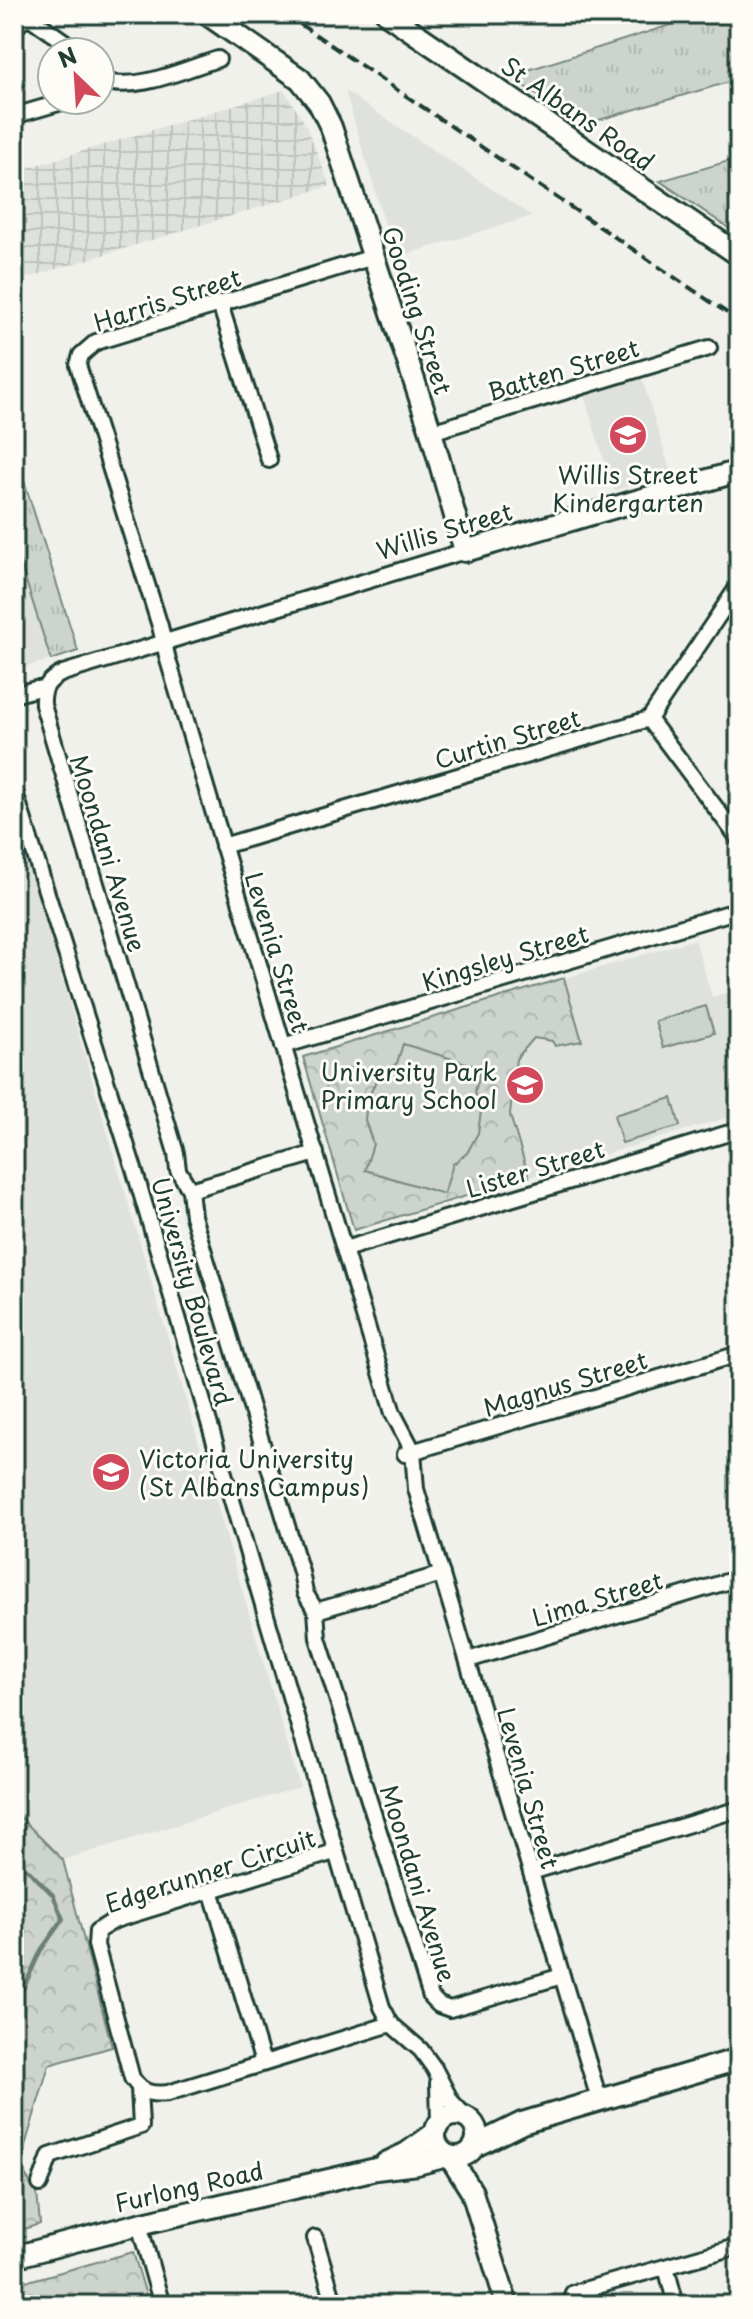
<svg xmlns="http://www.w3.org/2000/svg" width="753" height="2319" font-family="'Playpen Sans',sans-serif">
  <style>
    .built { fill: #dfe2dc }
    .industrial { fill: url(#industrial-grid) }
    .grass { fill: url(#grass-tufts); stroke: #768880; stroke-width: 2 }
    .park { fill: url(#park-crowns); stroke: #768880; stroke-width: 2 }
    .pitch { fill: #cdd3cd; stroke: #768880; stroke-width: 2 }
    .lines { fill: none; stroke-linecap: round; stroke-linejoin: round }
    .stream { stroke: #6c8077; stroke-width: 4 }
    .street-casing { stroke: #1f3d34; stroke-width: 20 }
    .secondary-casing { stroke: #1f3d34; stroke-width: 26 }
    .street { stroke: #fdfcf7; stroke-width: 14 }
    .secondary { stroke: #fdfcf7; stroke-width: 20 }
    .rail { stroke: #1f3d34; stroke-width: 4; stroke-dasharray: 12 6; stroke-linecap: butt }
    .labels { text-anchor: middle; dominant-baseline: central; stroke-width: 6; stroke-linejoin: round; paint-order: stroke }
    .street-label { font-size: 24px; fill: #1f3d34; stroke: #fdfcf7 }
    .poi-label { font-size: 24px; fill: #1f3d34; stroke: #fdfcf7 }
  </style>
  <defs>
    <pattern id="industrial-grid" width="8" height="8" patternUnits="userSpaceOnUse" patternTransform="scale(2)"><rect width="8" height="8" fill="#dfe2dc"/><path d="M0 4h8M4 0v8" fill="none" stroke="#bfc3bd"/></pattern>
    <pattern id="grass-tufts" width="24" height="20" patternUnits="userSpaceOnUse" patternTransform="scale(2)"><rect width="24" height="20" fill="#cdd3cd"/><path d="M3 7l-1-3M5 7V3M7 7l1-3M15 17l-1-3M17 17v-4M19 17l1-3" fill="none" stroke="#b0b6b1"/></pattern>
    <pattern id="park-crowns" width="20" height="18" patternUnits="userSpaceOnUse" patternTransform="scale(2)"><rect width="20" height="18" fill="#cdd3cd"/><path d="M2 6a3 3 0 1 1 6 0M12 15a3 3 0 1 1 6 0" fill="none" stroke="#b0b6b1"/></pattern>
  </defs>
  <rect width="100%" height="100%" fill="#f0f1eb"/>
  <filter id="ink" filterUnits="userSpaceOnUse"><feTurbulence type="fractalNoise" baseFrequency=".0125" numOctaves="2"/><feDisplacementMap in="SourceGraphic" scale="16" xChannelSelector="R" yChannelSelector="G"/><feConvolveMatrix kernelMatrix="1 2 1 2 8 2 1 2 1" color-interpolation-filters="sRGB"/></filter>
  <g filter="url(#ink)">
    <g class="built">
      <path d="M 345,91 L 532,216 L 395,258 Z"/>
      <path d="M 642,378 L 671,473 L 614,491 L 584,396 Z"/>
      <path d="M 14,543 L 51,660 L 14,670 Z"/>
      <path d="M 14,814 L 300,1787 L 63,1860 L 14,1811 Z"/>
      <path d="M 695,939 L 712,997 L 739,989 L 739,1114 L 354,1230 L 303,1057 Z"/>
    </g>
    <path class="industrial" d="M 284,90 L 306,125 L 330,186 L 14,282 L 14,172 Z"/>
    <g class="grass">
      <path d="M 705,14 L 739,14 L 739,79 L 582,125 L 509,76 Z"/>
      <path d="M 739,158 L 739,235 L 660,181 Z"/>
      <path d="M 14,449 L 78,651 L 51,660 L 14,543 Z"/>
    </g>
    <g class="park">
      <path d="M 564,978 L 582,1041 L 555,1046 L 552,1041 L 534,1038 L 516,1059 L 510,1115 L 529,1177 L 354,1230 L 303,1057 Z"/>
      <path d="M 14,1811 L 63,1860 L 112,2047 L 49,2065 L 19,2166 L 37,2193 L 40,2224 L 14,2232 Z"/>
      <path d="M 133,2252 L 149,2305 L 14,2305 L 14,2282 L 32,2280 Z"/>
    </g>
    <g class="pitch">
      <path d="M 706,1006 L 714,1033 L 663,1048 L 655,1021 Z"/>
      <path d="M 403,1044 L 482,1068 L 475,1091 L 481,1111 L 478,1133 L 467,1153 L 453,1164 L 444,1194 L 365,1170 L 373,1144 L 365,1120 L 367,1100 L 376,1081 L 397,1063 Z"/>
      <path d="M 672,1098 L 680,1126 L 622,1143 L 614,1115 Z"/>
    </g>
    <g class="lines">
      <g class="stream">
        <path d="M 14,1856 L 53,1895 L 63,1919 L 41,1950 L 14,2009"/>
        <path d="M 70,2305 L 82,2302 L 97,2305"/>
      </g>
      <defs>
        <g id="street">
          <path d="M 25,14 L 79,52"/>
          <path d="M 14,29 L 27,16"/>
          <path d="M 100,80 C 136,93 182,70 218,59"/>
          <path d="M 14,116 L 69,100"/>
          <path d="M 373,257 L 96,342 L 81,355 L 78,365 L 160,626 L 168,660 L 393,1413 L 413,1451 L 416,1489 L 599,2099"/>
          <path d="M 220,304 L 269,460"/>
          <path d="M 431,432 L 709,348"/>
          <path d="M 465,551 L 63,673 C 48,680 42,688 43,705 L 176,1153 L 178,1170 L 190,1190 L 193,1216 L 301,1572 L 305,1593 L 316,1611 L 318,1638 L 431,1997 L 439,2005 L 450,2009 L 562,1976"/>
          <path d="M 14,695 L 35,689 L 44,689"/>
          <path d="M 649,719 L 739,839"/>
          <path d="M 14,789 L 134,1169 L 382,2007 L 391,2024 L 421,2050 L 434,2068 L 451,2101 L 468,2119"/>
          <path d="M 223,846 L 649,719 L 739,585"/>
          <path d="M 283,1046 L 739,910"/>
          <path d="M 190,1190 L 316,1153"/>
          <path d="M 345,1249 L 739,1130"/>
          <path d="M 405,1454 L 739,1354"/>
          <path d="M 316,1611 L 442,1574"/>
          <path d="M 468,1660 L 739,1578"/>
          <path d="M 334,1852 L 115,1920 L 97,1931 L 96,1945 L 132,2078 C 142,2093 151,2095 168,2093 L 391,2024"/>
          <path d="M 531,1872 L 739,1809"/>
          <path d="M 211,1890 L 263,2063"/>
          <path d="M 438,2083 L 439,2122"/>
          <path d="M 40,2184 L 50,2156 L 141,2126 L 139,2088"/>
          <path d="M 139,2224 L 162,2305"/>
          <path d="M 315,2238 L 335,2305"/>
          <path d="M 666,2267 L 676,2305"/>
          <path d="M 573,2293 L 739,2246"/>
        </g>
        <g id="secondary">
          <path d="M 207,14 L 300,79 L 319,103 L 331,127 L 431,432 L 465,551 L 739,471"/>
          <path d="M 387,14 L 739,255"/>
          <circle cx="456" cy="2136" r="21"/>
          <path d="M 475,2146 L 522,2123 L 739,2059"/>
          <path d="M 450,2157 L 472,2192 L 507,2305"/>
          <path d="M 386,2163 L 407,2153 L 435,2133"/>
          <path d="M 14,2257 L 139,2224 L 376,2169 L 417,2164 L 447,2156"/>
        </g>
      </defs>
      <use href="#street" class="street-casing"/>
      <use href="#secondary" class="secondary-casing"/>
      <use href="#street" class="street"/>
      <use href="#secondary" class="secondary"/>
      <path class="rail" d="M 285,14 L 739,321"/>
    </g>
  </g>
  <defs>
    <symbol id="school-disc" viewBox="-11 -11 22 22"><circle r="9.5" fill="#d1495b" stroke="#fdfcf7"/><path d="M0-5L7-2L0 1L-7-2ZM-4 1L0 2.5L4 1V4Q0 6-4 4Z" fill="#fff"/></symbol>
    <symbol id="university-disc" viewBox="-11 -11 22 22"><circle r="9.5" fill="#d1495b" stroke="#fdfcf7"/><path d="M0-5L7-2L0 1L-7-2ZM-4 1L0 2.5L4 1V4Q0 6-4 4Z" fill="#fff"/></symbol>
  </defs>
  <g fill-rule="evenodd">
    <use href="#school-disc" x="606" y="413" width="44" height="44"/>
    <use href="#school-disc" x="503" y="1063" width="44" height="44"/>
    <use href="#university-disc" x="89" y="1450" width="44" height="44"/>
  </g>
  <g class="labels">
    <g class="street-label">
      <text transform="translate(578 113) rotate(35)">St Albans Road</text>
      <text transform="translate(167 299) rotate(-18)">Harris Street</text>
      <text transform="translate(418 310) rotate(72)">Gooding Street</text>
      <text transform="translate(563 369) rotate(-17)">Batten Street</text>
      <text transform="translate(444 530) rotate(-17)">Willis Street</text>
      <text transform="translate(507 738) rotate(-17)">Curtin Street</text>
      <text transform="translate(109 853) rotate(73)">Moondani Avenue</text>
      <text transform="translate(278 952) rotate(73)">Levenia Street</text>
      <text transform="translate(505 957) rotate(-17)">Kingsley Street</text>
      <text transform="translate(535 1168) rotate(-17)">Lister Street</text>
      <text transform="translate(193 1291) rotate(74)">University Boulevard</text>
      <text transform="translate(565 1383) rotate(-17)">Magnus Street</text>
      <text transform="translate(597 1598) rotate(-17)">Lima Street</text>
      <text transform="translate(529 1788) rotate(74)">Levenia Street</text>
      <text transform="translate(210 1870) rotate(-18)">Edgerunner Circuit</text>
      <text transform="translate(419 1883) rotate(73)">Moondani Avenue</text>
      <text transform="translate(189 2186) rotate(-13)">Furlong Road</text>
    </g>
    <g class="poi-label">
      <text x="628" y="474">Willis Street<tspan x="628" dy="28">Kindergarten</tspan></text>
      <text x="497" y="1071" text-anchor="end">University Park<tspan x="497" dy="28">Primary School</tspan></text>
      <text x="139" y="1458" text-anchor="start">Victoria University<tspan x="139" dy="28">(St Albans Campus)</tspan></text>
    </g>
  </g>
  <rect width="753" height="2319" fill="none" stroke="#fdfcf7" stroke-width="48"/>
  <rect x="24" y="24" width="705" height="2271" fill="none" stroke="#1f3d34" stroke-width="3" filter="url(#ink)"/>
  <g transform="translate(76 76) rotate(335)"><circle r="38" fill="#fdfcf7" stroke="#a4b0a9" stroke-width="2"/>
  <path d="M0-6L14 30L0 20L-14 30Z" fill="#d1495b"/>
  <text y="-12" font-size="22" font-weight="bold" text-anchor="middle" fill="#1f3d34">N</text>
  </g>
</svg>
